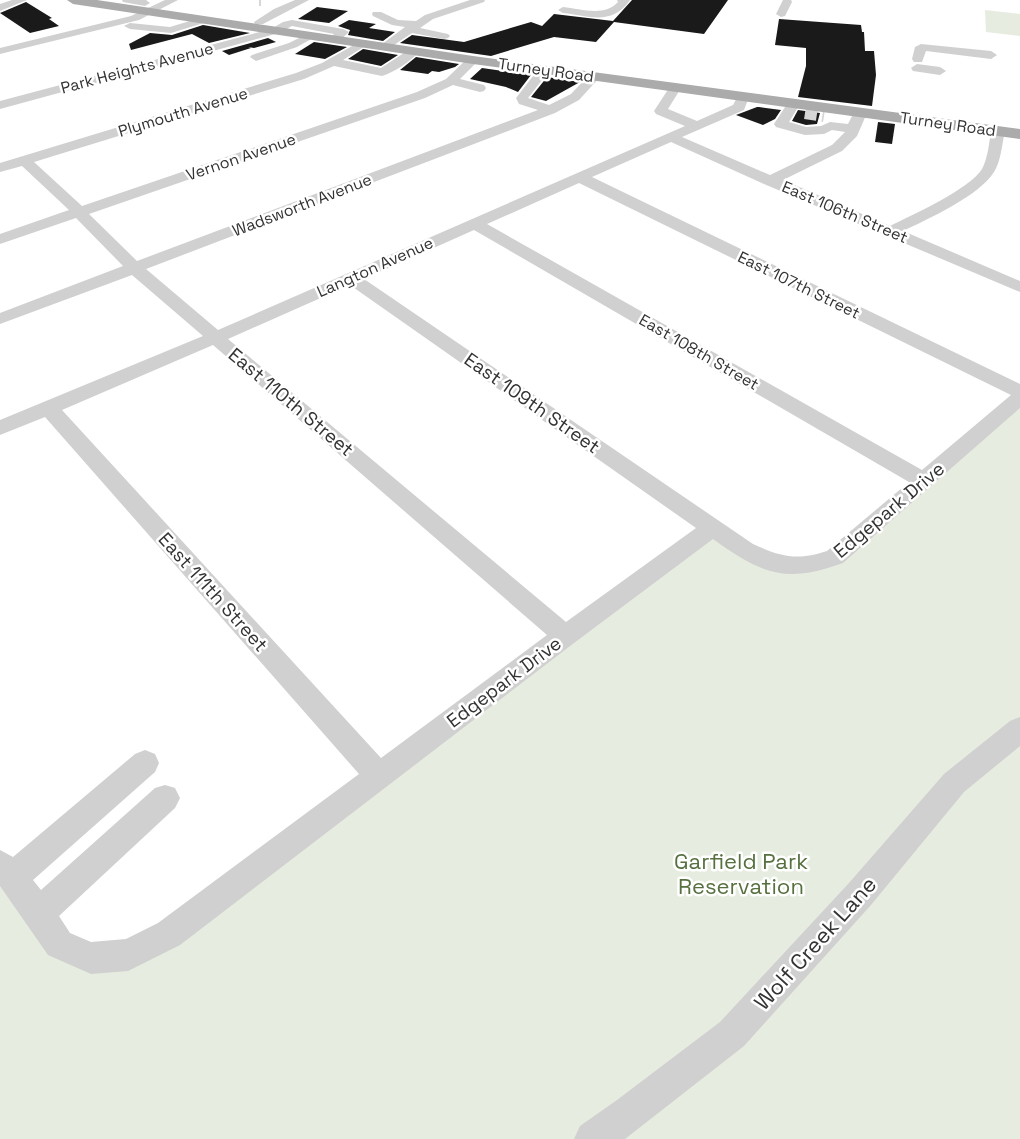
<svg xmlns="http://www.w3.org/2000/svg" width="1020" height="1139" font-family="'Space Grotesk',sans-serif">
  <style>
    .green { fill: #e6ecdf }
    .building { fill: #1a1a1a }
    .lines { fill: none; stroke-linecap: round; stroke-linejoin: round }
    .minor-tunnel { stroke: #d6d6d6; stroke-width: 12; stroke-dasharray: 12 5.5; stroke-linecap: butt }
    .minor { fill: #d0d0d0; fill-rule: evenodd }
    .major { fill: #ababab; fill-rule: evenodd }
    .labels { text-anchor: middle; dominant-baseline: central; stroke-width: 5; stroke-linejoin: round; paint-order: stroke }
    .far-street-label { font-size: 16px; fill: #333; stroke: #fff }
    .street-label { font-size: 19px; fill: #333; stroke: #fff }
    .near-park-label { font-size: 22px; fill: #56703f; stroke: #fff }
    .near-street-label { font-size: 22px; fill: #333; stroke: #fff }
  </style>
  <rect width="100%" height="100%" fill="#fff"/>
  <g class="green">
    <path d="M 985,10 L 1020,14 L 1020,36 L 986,32 Z"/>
    <path d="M 1020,398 L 1020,1139 L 0,1139 L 0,865 L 59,944 L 128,955 L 712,528 L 745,550 L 813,566 Z"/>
  </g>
  <g class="building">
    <path d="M 632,0 L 728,0 L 704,34 L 614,22 L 596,42 L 554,37 L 491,56 L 400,43 L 412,35 L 464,42 L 531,22 L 542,26 L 554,14 L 613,21 Z"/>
    <path d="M 26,2 L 52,18 L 49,19 L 59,26 L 30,33 L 0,13 Z"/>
    <path d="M 317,7 L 348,11 L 329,23 L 298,19 Z"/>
    <path d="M 779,19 L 861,25 L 862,32 L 864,32 L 865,51 L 874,51 L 876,75 L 872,106 L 798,97 L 806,66 L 806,48 L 775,45 Z"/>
    <path d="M 349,20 L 376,24 L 369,28 L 395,32 L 383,41 L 348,35 L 350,30 L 338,26 Z"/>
    <path d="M 203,25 L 250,33 L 209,43 L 192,34 L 131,50 L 129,44 L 150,33 L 172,35 Z"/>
    <path d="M 268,38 L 276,42 L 254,48 L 248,47 L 251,48 L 229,55 L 222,51 Z"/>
    <path d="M 314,42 L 347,47 L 325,59 L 295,54 Z"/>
    <path d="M 363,49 L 398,55 L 381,66 L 348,59 Z"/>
    <path d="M 416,57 L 459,64 L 455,67 L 439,72 L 432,71 L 428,74 L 400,70 Z"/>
    <path d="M 482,68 L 531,75 L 518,92 L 506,87 L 470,79 Z"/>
    <path d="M 547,77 L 566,80 L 580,82 L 546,101 L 531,97 Z"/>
    <path d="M 757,107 L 759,107 L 781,110 L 775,119 L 763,125 L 736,115 Z"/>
    <path d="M 798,110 L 820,113 L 817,124 L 806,125 L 792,121 Z"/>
    <path d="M 878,122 L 895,124 L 892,144 L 875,142 Z"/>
  </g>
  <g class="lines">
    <g class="minor-tunnel">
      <path d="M 259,0 L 261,0"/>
      <path d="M 805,113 L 824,116"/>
    </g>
    <g class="minor">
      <path d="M 12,0 L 27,0 L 0,11 L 0,4 Z"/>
      <path d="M 122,0 L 146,0 L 150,3 L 145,6 L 123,2 Z"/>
      <path d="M 165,0 L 178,0 L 139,20 L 0,54 L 0,48 L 131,16 Z"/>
      <path d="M 295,0 L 309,0 L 263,24 L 255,24 L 254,22 L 274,9 Z"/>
      <path d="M 470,0 L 485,0 L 484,2 L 433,19 L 420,28 L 448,34 L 450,36 L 448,38 L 444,39 L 412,33 L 388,49 L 384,50 L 378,47 L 405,27 L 392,25 L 373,16 L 372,14 L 373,12 L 381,12 L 398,20 L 416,21 L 425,15 Z"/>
      <path d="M 617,0 L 630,0 C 612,26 590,16 563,13 L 558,10 L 563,7 C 581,9 605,17 618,2 Z"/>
      <path d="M 783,0 L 791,0 L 792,2 L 785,16 L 781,17 L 776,14 Z"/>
      <path d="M 203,17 L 207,18 L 208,20 L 207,22 L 171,33 L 130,29 L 124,26 L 130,23 L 170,27 Z"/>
      <path d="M 292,20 L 343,29 L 349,32 L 338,42 L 334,43 L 328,40 L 334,34 L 292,26 L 279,33 L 0,109 L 0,101 L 271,29 L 283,22 Z"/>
      <path d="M 309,33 L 315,36 L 313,38 L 297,47 L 256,61 L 250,57 L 252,55 L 289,43 Z"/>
      <path d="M 361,41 L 367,44 L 365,46 L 343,60 L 381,68 L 410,49 L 418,49 L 420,51 C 411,61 395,72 382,76 L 334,66 L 304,79 L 34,162 L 82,206 L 417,92 L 446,79 L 469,57 L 477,57 L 479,60 L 460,79 L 484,85 L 486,88 L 484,91 L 480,92 L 453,85 L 425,98 L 89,214 L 137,261 L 538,110 L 519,104 L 516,98 L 540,67 L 544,66 L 550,70 L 528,98 L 549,105 L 571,94 L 590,74 L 598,74 L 600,77 L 579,100 L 555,113 L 146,269 L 218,330 L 685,126 L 656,114 L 654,111 L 671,85 L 679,85 L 681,88 L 668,109 L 697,121 L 733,105 L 739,94 L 747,94 L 749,97 L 744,110 L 682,137 L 770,175 L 832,145 L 845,132 L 832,130 L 824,134 L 805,135 L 776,127 L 774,124 L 789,101 L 799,101 L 800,104 L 789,122 L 806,127 L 821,126 L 830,122 L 848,124 L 855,110 L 865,110 L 867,113 L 857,136 L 842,151 L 783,180 L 890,226 C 912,215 970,189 982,169 C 988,158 989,143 991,131 L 993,128 L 1003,128 L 1005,131 C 1002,144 1001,161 994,172 C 979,196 928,219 903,231 L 1020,281 L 1020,292 L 764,184 L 671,142 L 592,177 L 1020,384 L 1020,408 L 843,563 C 785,584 762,574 713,539 L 574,643 L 180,945 L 128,971 L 91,974 L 48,955 L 0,886 L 0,850 L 13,857 L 135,754 L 145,750 L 155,754 L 159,763 L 155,772 L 33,880 L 41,890 L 155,788 L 165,785 L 175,788 L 180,798 L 175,808 L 59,916 L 70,933 L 91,942 L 126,939 L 158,923 L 359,774 L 45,417 L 0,435 L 0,420 L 203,336 L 132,275 L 0,324 L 0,313 L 123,266 L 76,218 L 0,244 L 0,234 L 69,210 L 22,166 L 0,172 L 0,163 L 296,73 L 322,63 ZM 579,183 L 1011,395 L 922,470 L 487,224 ZM 474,230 L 909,482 L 827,551 C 797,561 781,557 753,544 L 364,279 ZM 350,285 L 696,528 L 566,622 L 228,339 ZM 213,345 L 547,635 L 381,758 L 62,410 Z"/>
      <path d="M 921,44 L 991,51 L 997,55 L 991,59 L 926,51 L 922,62 L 914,62 L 912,59 L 915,47 Z"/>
      <path d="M 917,64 L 940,67 L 946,71 L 940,75 L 913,71 L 911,68 Z"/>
      <path d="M 1020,717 L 1020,746 L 964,792 L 871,905 L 744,1046 L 625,1139 L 574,1139 L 580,1126 L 617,1100 L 720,1022 L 849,883 L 944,774 L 1010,721 Z"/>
    </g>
    <path class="major" d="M 67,0 L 97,0 L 473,56 L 1020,129 L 1020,139 L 473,64 L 73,4 Z"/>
  </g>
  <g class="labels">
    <g class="far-street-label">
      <text transform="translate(137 68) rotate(-15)">Park Heights Avenue</text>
      <text transform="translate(546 70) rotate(8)">Turney Road</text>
      <text transform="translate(183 112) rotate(-17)">Plymouth Avenue</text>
      <text transform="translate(948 124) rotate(8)">Turney Road</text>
      <text transform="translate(241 157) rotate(-19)">Vernon Avenue</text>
      <text transform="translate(302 205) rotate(-21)">Wadsworth Avenue</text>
      <text transform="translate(845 212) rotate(23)">East 106th Street</text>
      <text transform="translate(375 267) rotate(-24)">Langton Avenue</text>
      <text transform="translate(799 285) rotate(26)">East 107th Street</text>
      <text transform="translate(699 352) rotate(30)">East 108th Street</text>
    </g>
    <g class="street-label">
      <text transform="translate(291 402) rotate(40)">East 110th Street</text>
      <text transform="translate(532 403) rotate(35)">East 109th Street</text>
      <text transform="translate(889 510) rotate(-40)">Edgepark Drive</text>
      <text transform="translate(213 592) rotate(48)">East 111th Street</text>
      <text transform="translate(504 682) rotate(-37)">Edgepark Drive</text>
    </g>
    <g class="near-park-label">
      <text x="741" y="861">Garfield Park<tspan x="741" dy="25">Reservation</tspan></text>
    </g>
    <g class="near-street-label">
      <text transform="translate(815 943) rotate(-48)">Wolf Creek Lane</text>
    </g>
  </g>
</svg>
